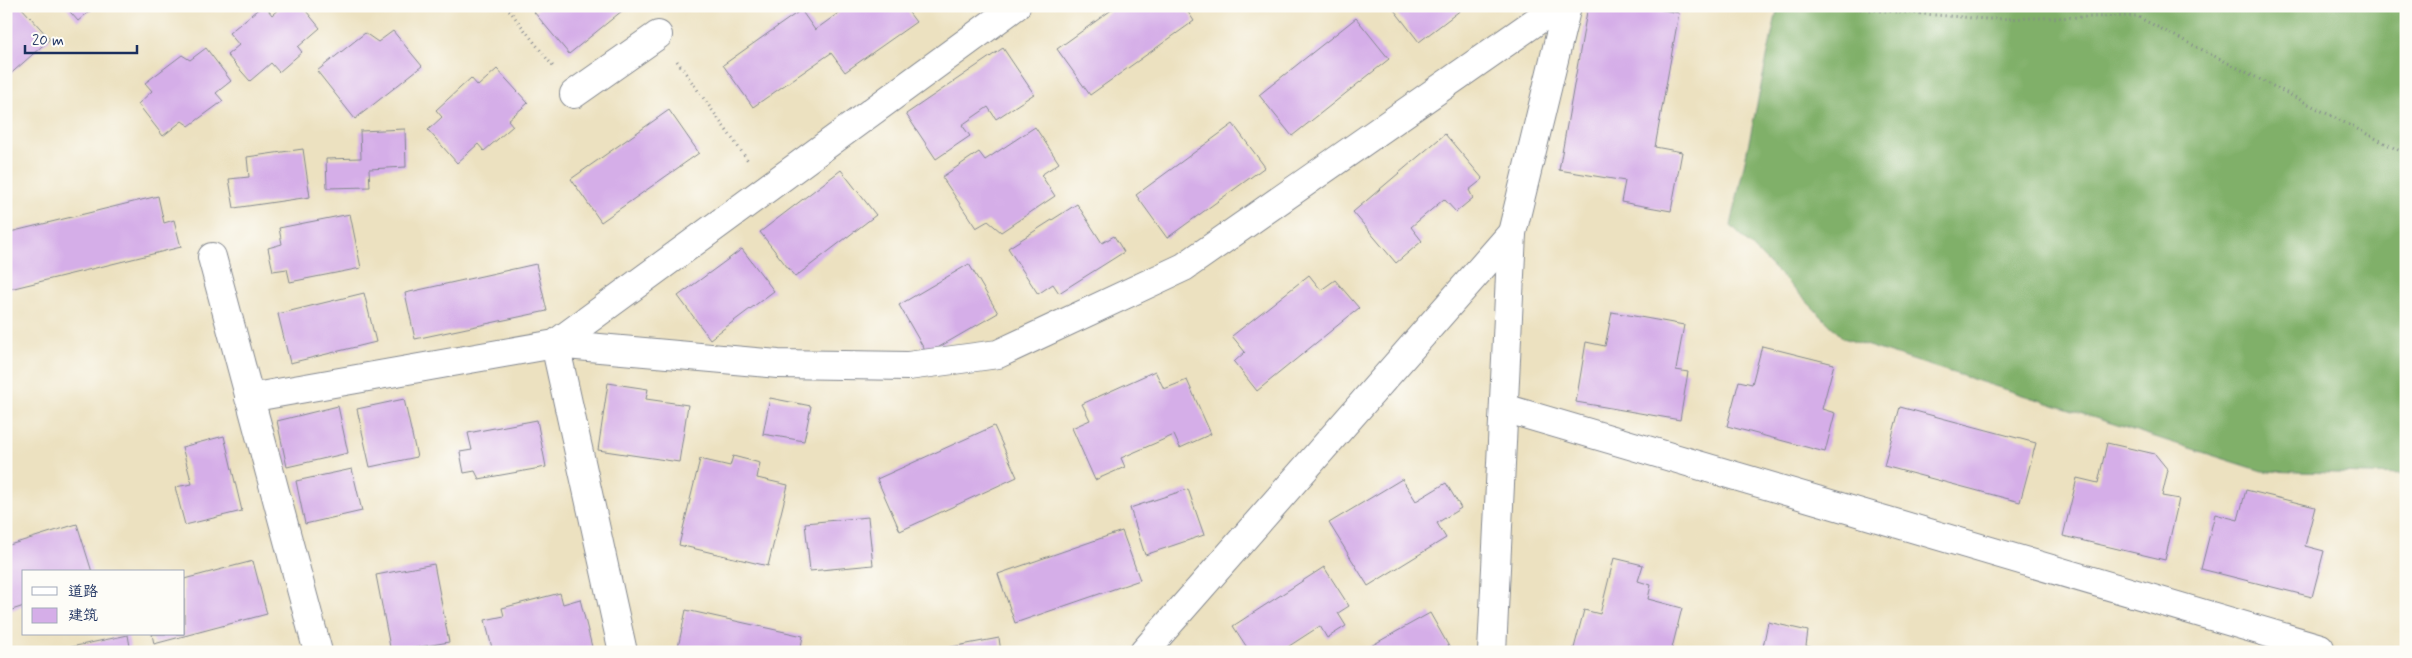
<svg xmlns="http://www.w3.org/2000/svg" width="2412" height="658" font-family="Mynerve,'LXGW WenKai TC',sans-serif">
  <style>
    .forest { fill: #80b069; stroke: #4e7064 }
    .building { fill: #d5aee8 }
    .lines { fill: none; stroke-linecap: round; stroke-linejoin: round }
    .minor-casing { stroke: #84888f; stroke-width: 30 }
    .path { stroke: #84888f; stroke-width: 3; stroke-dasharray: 1 4; stroke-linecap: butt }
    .minor { stroke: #fff; stroke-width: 28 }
  </style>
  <rect width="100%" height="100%" fill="#fdfcf7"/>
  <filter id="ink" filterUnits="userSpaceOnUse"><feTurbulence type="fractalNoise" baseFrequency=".02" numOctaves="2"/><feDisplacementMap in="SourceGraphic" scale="10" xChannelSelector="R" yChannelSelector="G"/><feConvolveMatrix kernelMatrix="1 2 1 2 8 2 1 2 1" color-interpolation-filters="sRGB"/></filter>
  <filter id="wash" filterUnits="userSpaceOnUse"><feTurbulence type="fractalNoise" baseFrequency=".0096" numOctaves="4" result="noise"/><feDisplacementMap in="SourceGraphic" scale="20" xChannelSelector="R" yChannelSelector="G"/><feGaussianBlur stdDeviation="1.12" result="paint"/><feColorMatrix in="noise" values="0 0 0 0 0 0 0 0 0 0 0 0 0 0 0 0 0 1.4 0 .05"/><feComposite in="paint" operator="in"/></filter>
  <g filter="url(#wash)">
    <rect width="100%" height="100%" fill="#ece1c0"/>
    <path class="forest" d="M 1778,6 L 2406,6 L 2406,475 L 2262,471 L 1843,338 L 1731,226 Z"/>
    <g id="blocks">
      <g class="building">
        <path d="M 6,6 L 20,6 L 50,39 L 6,78 Z"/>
        <path d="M 65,6 L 96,6 L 78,21 Z"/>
        <path d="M 262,6 L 265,6 L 272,15 L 282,6 L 302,6 L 320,28 L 298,47 L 302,52 L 279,72 L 271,63 L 250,81 L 227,55 L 239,45 L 229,33 Z"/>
        <path d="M 542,6 L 628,6 L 569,54 L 534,12 Z"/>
        <path d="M 848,6 L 904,6 L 916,22 L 845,72 L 831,53 L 753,107 L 723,65 L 801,10 L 815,30 Z"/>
        <path d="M 1117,6 L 1184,6 L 1194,21 L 1090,95 L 1057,49 Z"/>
        <path d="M 1391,6 L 1466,6 L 1419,42 Z"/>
        <path d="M 1588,6 L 1642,6 L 1679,13 L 1655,147 L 1682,152 L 1671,211 L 1621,202 L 1625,181 L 1559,170 Z"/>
        <path d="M 1356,18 L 1389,59 L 1292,136 L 1259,95 Z"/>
        <path d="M 393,31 L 422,66 L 355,119 L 317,71 L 365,33 L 378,42 Z"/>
        <path d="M 206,48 L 231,81 L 216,93 L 223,101 L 189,126 L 182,121 L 163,136 L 138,104 L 152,91 L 145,83 L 182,55 L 190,60 Z"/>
        <path d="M 1003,48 L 1034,94 L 996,119 L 988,107 L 962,125 L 970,136 L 936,159 L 906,114 Z"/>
        <path d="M 497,69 L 528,103 L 508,120 L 513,126 L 484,151 L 478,144 L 457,163 L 428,130 L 442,117 L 436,110 L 471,78 L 478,86 Z"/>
        <path d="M 669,110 L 699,153 L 601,222 L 571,179 Z"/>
        <path d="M 1233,124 L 1265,167 L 1167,238 L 1136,195 Z"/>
        <path d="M 1035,127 L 1059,163 L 1041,175 L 1055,196 L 1001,232 L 988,221 L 976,228 L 942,177 L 979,152 L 985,160 Z"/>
        <path d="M 405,129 L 406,167 L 369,169 L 370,187 L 327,188 L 326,159 L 361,158 L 360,131 Z"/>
        <path d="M 1445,134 L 1483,179 L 1469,190 L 1473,198 L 1456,212 L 1444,199 L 1411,227 L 1422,241 L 1396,263 L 1353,212 Z"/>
        <path d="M 303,149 L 310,197 L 234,208 L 229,179 L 249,177 L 247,157 Z"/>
        <path d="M 841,170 L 876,215 L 795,277 L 760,232 Z"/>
        <path d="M 158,196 L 164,223 L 174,220 L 181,247 L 6,290 L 6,233 Z"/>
        <path d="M 1077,204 L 1102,243 L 1114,236 L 1124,252 L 1059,293 L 1053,284 L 1038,294 L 1008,248 Z"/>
        <path d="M 350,214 L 361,268 L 290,282 L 287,269 L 273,271 L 268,248 L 282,244 L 279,228 Z"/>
        <path d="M 742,249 L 774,291 L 710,339 L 678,296 Z"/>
        <path d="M 536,264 L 547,311 L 415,339 L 405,293 Z"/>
        <path d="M 969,264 L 998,313 L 927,354 L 899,305 Z"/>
        <path d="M 1309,275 L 1321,290 L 1335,280 L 1359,308 L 1257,391 L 1234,362 L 1245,352 L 1232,336 Z"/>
        <path d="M 364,293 L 376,342 L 290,363 L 278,314 Z"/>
        <path d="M 1612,312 L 1684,325 L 1676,370 L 1688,372 L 1680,420 L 1576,402 L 1586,342 L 1605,346 Z"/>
        <path d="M 1762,346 L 1834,364 L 1822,409 L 1835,413 L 1825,452 L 1727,426 L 1739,381 L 1752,384 Z"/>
        <path d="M 1155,371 L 1164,389 L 1187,380 L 1211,434 L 1180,448 L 1174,435 L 1121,458 L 1125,467 L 1095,480 L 1072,428 L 1090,420 L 1082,404 Z"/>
        <path d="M 608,383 L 648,389 L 646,399 L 688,405 L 679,462 L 598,450 Z"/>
        <path d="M 770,398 L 811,406 L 804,441 L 763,434 Z"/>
        <path d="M 404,399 L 417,457 L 370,467 L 357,409 Z"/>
        <path d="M 338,406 L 348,453 L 287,467 L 277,421 Z"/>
        <path d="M 1900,407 L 2036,443 L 2020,502 L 1884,466 Z"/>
        <path d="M 537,420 L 546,467 L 479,479 L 475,471 L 464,473 L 460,452 L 472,450 L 468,433 Z"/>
        <path d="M 994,426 L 1017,477 L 900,531 L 877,479 Z"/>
        <path d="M 224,436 L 242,511 L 185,525 L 175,487 L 192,484 L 182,447 Z"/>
        <path d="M 2107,443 L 2155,454 L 2168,470 L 2162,496 L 2179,499 L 2165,560 L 2063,536 L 2077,478 L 2098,483 Z"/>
        <path d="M 733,456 L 760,463 L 757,478 L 788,485 L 768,566 L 679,545 L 700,459 L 730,466 Z"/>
        <path d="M 352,469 L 362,511 L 305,524 L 296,481 Z"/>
        <path d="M 1402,479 L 1416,501 L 1446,483 L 1461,508 L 1437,523 L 1446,538 L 1368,586 L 1329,523 Z"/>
        <path d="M 1188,489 L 1204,535 L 1145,555 L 1130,508 Z"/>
        <path d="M 2246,490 L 2315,507 L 2305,546 L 2324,551 L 2312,597 L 2201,569 L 2215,514 L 2238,520 Z"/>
        <path d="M 868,517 L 873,565 L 810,571 L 805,523 Z"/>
        <path d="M 77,524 L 92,572 L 24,572 L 24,606 L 6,612 L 6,546 Z"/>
        <path d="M 1122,531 L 1140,580 L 1015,623 L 998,574 Z"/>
        <path d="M 1614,558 L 1643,565 L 1638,581 L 1651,585 L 1648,599 L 1682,608 L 1671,652 L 1625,652 L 1614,649 L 1614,652 L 1573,652 L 1584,610 L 1600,614 Z"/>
        <path d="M 253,561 L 267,614 L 154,644 L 152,634 L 184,634 L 184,579 Z"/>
        <path d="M 434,564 L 449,642 L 391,652 L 376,575 Z"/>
        <path d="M 1324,567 L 1349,606 L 1338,613 L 1346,626 L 1327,638 L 1320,626 L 1283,650 L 1284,652 L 1250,652 L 1233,626 Z"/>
        <path d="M 560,593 L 563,604 L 580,599 L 592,647 L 572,652 L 493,652 L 485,620 L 504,616 L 502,608 Z"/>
        <path d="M 686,610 L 803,636 L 800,652 L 677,652 Z"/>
        <path d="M 1430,613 L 1452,652 L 1360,652 Z"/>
        <path d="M 1768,622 L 1808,631 L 1806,646 L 1829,652 L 1762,652 Z"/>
        <path d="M 128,635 L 131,652 L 72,652 L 71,647 Z"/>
        <path d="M 999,638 L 1001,652 L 930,652 L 930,651 Z"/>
      </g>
    </g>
  </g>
  <g filter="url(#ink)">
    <use href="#blocks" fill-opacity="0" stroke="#84888f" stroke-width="1"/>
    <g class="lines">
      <defs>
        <g id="minor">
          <path d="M 574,94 L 658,35"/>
          <path d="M 212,257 L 318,652"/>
          <path d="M 249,398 L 555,344 L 1016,6"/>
          <path d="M 1504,408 L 2320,648 L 2318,652"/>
          <path d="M 623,652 L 555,344 L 778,364 L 908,366 L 998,354 L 1184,267 L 1558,6"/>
          <path d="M 1144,652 L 1512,233"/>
          <path d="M 1492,652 L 1512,233 L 1567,6"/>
        </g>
      </defs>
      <use href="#minor" class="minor-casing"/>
      <g class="path">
        <path d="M 506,6 L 555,69"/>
        <path d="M 1820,6 L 1987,19 L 2136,16 L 2406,154"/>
        <path d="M 677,61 L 749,162"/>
      </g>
      <use href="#minor" class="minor"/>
    </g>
  </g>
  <rect width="2412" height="658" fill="none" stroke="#fdfcf7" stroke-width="25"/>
  <rect x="22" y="570" width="162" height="65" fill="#fdfcf7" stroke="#a3aaba"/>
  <rect x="32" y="587" width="25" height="8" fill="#ffffff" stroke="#a3aaba"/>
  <text x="68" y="596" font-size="15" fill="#1b2f5e">道路</text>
  <rect x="32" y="608" width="25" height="15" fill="#d5aee8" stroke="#a3aaba"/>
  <text x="68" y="620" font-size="15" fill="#1b2f5e">建筑</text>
  <path d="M25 45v8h112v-8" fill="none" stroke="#1b2f5e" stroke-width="2.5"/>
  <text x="32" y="45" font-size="15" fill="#1b2f5e" stroke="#fdfcf7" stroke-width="4" paint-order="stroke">20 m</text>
</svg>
